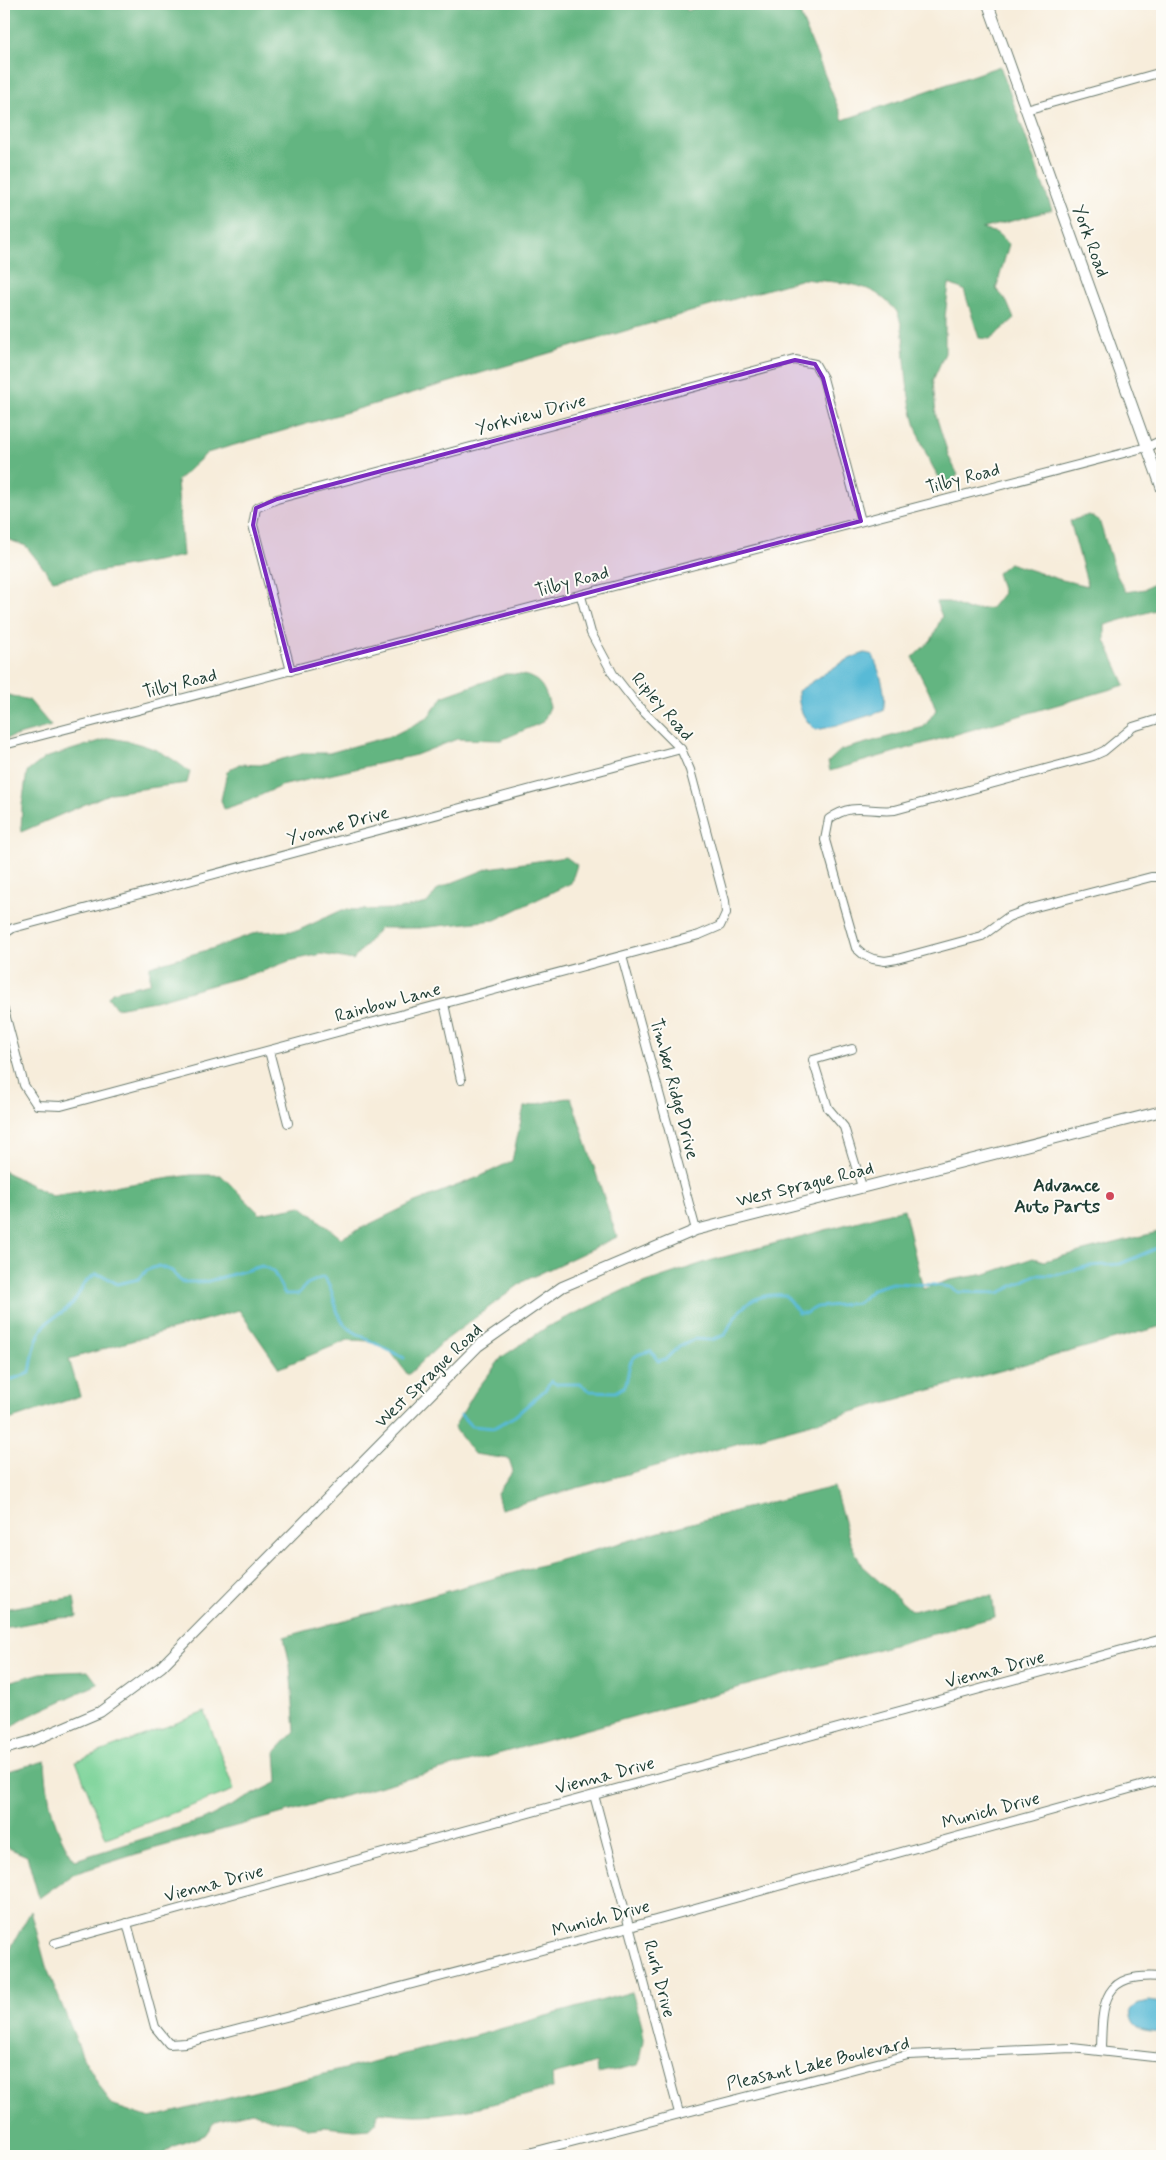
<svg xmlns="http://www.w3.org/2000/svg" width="1166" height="2160" font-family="Mynerve,sans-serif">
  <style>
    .green { fill: #7bd399; stroke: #4d8866 }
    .forest { fill: #64b581; stroke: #42795a }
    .water { fill: #58bad6; stroke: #3c7c85 }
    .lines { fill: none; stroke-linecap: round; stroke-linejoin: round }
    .stream { stroke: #58bad6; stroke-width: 3 }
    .minor-casing { stroke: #6b7b6e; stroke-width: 10 }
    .tertiary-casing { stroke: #6b7b6e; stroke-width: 12 }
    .minor { stroke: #fff; stroke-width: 8 }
    .tertiary { stroke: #fff; stroke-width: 10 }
    .marked { fill: #7b2cbf; fill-opacity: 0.2; stroke: #7b2cbf; stroke-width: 4; stroke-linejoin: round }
    .poi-dot { fill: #d1495b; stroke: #fdfcf7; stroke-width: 2 }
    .labels { text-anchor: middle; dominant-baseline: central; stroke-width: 4; stroke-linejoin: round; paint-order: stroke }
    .street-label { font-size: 18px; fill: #1f3d34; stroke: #fdfcf7 }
    .poi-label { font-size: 18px; font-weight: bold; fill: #1f3d34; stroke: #fdfcf7; text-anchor: end }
  </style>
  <rect width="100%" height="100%" fill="#fdfcf7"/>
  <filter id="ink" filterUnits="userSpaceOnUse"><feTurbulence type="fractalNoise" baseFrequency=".02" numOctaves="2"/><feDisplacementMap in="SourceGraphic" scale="10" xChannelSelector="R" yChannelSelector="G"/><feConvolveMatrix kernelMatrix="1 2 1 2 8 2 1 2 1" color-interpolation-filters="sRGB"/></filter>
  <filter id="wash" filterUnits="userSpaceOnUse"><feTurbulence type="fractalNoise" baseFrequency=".0096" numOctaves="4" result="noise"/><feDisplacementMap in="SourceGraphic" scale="20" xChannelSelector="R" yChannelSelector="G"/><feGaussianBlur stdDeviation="1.12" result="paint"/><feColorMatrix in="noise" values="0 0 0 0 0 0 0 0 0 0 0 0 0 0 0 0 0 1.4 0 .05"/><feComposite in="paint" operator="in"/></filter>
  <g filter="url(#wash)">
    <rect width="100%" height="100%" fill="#f7eddb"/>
    <path class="green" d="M 205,1712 L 234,1790 L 106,1838 L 76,1761 Z"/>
    <g class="forest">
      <path d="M 4,4 L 685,4 L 687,11 L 705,4 L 796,4 L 843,120 L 1000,66 L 1052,210 L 982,229 L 997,233 L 1009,244 L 996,289 L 1006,300 L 1014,319 L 990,339 L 979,338 L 964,290 L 949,284 L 945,317 L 945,353 L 933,380 L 936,416 L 949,457 L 958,475 L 945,486 C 921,453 909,412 906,372 C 904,355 905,328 897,312 C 893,306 880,295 874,292 C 854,281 826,282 803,279 L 207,453 L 177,481 L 183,556 L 53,580 L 26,546 L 4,538 Z"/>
      <path d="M 1089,515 L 1099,520 L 1116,574 L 1126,592 L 1145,589 L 1162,578 L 1162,608 L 1105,625 L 1105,640 L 1125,685 L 830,771 L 828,762 L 841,750 L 924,727 L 936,710 C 930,689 919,677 913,657 L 932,639 L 942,616 L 936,602 L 949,602 L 968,610 L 991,608 L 1003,593 L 997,573 L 1009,563 L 1058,579 L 1088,586 L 1070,521 Z"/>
      <path d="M 506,674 C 535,674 543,680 550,707 L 543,722 L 501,740 L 457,739 L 416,755 L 281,786 L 248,801 L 224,809 L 221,800 L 227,772 L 239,764 L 260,765 L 305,753 L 329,753 L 394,735 L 427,718 L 444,696 Z"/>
      <path d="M 4,694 L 29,700 L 51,726 L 4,739 Z"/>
      <path d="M 110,738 C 146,744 161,749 190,772 L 187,783 L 111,793 L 21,832 L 22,805 L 27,772 L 45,758 Z"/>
      <path d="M 566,857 L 577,865 L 571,883 L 495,920 L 419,928 L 380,928 L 353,960 L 321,954 L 289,961 L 263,971 L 155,1001 L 116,1008 L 108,997 L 112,992 L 150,983 L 150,966 L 211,949 L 258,932 L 297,931 L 342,910 L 399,909 L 427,903 L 439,888 L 489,868 Z"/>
      <path d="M 571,1097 L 617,1237 L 524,1281 L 443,1342 L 408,1375 L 391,1352 L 370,1341 L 348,1340 L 279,1368 L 239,1310 L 69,1359 L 80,1396 L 6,1421 L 4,1424 L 4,1171 L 52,1196 L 191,1175 L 221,1175 L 260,1214 L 301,1206 L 341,1238 L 415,1202 L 479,1177 L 512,1161 L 524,1107 Z"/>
      <path d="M 904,1209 L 923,1289 L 950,1280 L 986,1274 L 1033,1258 L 1044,1261 L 1162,1231 L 1162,1326 L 501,1509 L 497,1494 L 513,1471 L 509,1459 L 474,1454 L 454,1427 L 475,1392 L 502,1357 L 547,1327 L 626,1289 L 709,1261 Z"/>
      <path d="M 834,1487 L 850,1542 L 862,1566 L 912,1611 L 969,1597 L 992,1596 L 995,1617 L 149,1850 L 73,1874 L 39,1898 L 27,1856 L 4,1846 L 4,1780 L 6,1779 L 4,1772 L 45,1761 C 47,1796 53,1831 75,1860 L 203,1820 L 278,1782 L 276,1751 L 295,1731 L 290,1665 L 284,1637 L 742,1509 Z"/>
      <path d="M 74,1597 L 77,1617 L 57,1618 L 4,1628 L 4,1609 Z"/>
      <path d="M 88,1671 L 98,1684 L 29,1716 L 4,1731 L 4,1683 L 41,1673 Z"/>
      <path d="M 31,1911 L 46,1966 L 83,2057 L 111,2105 L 150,2118 L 471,2037 L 632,1992 C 636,2007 644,2024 643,2039 C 643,2047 639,2051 641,2058 L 638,2065 L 598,2074 L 597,2063 L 552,2075 L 553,2088 C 511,2099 460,2115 416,2115 C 404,2115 391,2113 378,2112 L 376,2123 L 370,2129 L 355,2130 L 325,2127 L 308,2129 L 294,2122 L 273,2120 L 252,2112 L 215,2121 L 205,2135 L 174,2146 L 160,2156 L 4,2156 L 4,1960 Z"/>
    </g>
    <g class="water">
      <path d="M 865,653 L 873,655 C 879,672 888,692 883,711 L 836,726 L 816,730 C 803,719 798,708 798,691 C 820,678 840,660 865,653 Z"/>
      <path d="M 1148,2001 L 1162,2003 L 1162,2032 C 1143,2030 1132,2032 1130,2010 L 1136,2004 Z"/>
    </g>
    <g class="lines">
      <g class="stream">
        <path d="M 4,1382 L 30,1373 C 33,1357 34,1339 45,1325 C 50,1318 63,1314 72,1304 C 83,1291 78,1285 96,1274 L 104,1276 L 117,1284 L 139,1279 L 147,1270 L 159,1266 L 172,1271 L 181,1282 L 205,1282 L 262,1266 L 273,1271 L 285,1294 L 298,1294 L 307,1284 L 323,1277 C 336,1290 333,1313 346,1326 C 354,1334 391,1351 404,1358"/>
        <path d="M 461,1415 L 471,1426 L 494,1428 L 515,1416 L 545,1390 L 551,1381 L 556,1384 L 580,1384 L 590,1391 L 615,1392 L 625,1386 C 632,1367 623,1356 651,1351 L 658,1361 L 666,1359 L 677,1348 L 695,1339 L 711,1340 L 725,1335 C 738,1307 753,1292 785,1295 L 799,1313 L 806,1313 L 817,1307 L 858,1303 L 873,1289 L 892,1283 L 934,1285 L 950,1287 L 958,1292 L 999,1293 L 1035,1275 L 1056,1275 L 1089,1266 L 1120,1264 L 1162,1246"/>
      </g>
    </g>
  </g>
  <g filter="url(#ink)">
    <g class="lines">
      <defs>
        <g id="minor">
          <path d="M 1026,110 L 1162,72"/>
          <path d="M 291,671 L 253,525 L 256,508 L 277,499 L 795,360 L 815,364 L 823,378 L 861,521"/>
          <path d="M 1162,718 L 1133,727 L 1104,751 L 1093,756 L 895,810 C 869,813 854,801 829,819 L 825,840 L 856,948 L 864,955 L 873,959 L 885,961 L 897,959 L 982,936 L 1008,917 L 1032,908 L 1151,877 L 1162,877"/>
          <path d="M 4,745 L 1147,447 L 1162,440"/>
          <path d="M 4,934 L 13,928 L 681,749"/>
          <path d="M 622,956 L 696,1230"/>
          <path d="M 444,1004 L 461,1080"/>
          <path d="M 4,1010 L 24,1085 L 37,1105 L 61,1106 L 699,935 L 720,926 L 726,913 L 725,901 L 690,770 L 681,749 L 638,706 L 613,674 L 591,633 L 581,596"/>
          <path d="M 852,1049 L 813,1060 L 828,1108 L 844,1127 L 862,1187"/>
          <path d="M 269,1051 L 288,1123"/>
          <path d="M 594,1795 L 679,2113"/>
          <path d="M 127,1923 L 155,2027 L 169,2044 L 186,2043 L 630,1927 L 1162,1780"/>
          <path d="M 55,1943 L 1162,1639"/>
          <path d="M 1101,2050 C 1102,2000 1103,1972 1162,1977"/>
          <path d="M 517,2156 L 908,2055 L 1072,2048 L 1162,2058"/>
        </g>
        <g id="tertiary">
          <path d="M 988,4 L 1162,489"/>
          <path d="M 4,1749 L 32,1741 L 100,1712 L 161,1667 L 478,1346 L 562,1287 L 696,1230 L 1162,1111"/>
        </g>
      </defs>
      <use href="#minor" class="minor-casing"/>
      <use href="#tertiary" class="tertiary-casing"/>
      <use href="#minor" class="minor"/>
      <use href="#tertiary" class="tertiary"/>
    </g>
  </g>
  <path class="marked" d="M 795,360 L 815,364 L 823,378 L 861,521 L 291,671 L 253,525 L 256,508 L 277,499 Z"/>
  <circle class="poi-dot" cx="1110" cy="1196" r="5"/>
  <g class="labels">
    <g class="street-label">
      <text transform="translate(1090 241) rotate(70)">York Road</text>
      <text transform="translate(531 415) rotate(-15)">Yorkview Drive</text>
      <text transform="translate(963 479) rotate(-15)">Tilby Road</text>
      <text transform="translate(572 582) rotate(-15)">Tilby Road</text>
      <text transform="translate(180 684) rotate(-14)">Tilby Road</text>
      <text transform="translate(662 707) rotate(49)">Ripley Road</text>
      <text transform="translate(338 826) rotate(-15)">Yvonne Drive</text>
      <text transform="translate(388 1003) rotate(-15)">Rainbow Lane</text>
      <text transform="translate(674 1089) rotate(75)">Timber Ridge Drive</text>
      <text transform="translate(805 1185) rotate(-14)">West Sprague Road</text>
      <text transform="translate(429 1376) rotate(-44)">West Sprague Road</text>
      <text transform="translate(995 1670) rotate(-15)">Vienna Drive</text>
      <text transform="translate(605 1776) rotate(-15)">Vienna Drive</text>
      <text transform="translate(991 1811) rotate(-15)">Munich Drive</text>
      <text transform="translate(214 1884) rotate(-15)">Vienna Drive</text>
      <text transform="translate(601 1919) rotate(-15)">Munich Drive</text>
      <text transform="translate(659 1979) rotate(75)">Rurh Drive</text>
      <text transform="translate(818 2064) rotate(-13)">Pleasant Lake Boulevard</text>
    </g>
    <g class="poi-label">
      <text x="1100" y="1186">Advance<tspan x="1100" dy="21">Auto Parts</tspan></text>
    </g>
  </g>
  <rect width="1166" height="2160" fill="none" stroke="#fdfcf7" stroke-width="20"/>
</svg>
